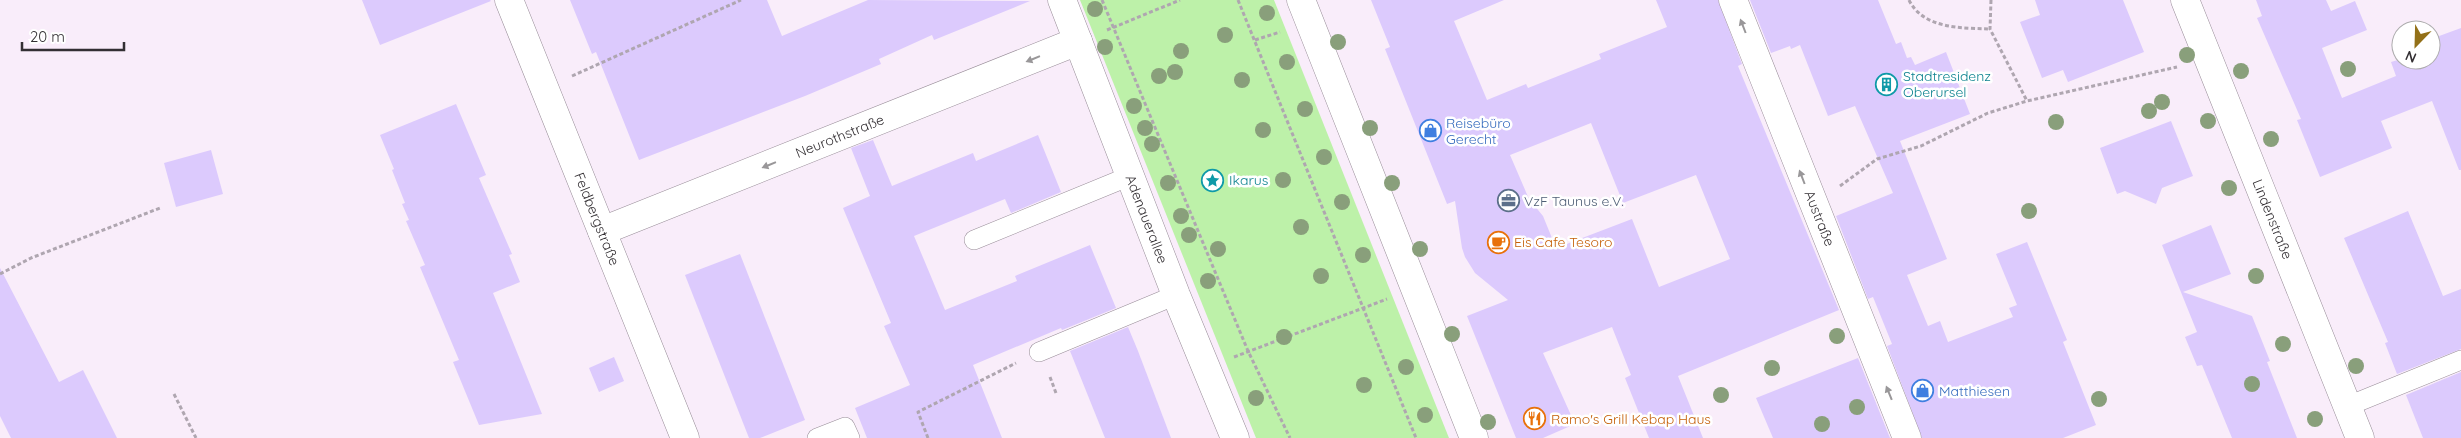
<svg xmlns="http://www.w3.org/2000/svg" width="2461" height="438" font-family="Quicksand,sans-serif">
  <style>
    .green { fill: #bdf1a9 }
    .building { fill: #dccafd; fill-rule: evenodd }
    .lines { fill: none; stroke-linecap: round; stroke-linejoin: round }
    .lane-casing { stroke: #988d98; stroke-width: 20 }
    .street-casing { stroke: #988d98; stroke-width: 29 }
    .secondary-casing { stroke: #988d98; stroke-width: 29 }
    .path { stroke: #afa6b0; stroke-width: 3; stroke-dasharray: 4 2.5; stroke-linecap: butt }
    .lane { stroke: #fff; stroke-width: 19 }
    .street { stroke: #fff; stroke-width: 28 }
    .secondary { stroke: #fff; stroke-width: 28 }
    .tree { fill: #899f7b }
    .oneway { fill: #999799 }
    .labels { text-anchor: middle; dominant-baseline: central; stroke-width: 5; stroke-linejoin: round; paint-order: stroke }
    .culture-label { font-size: 14px; fill: #0d838f; stroke: #fff; text-anchor: start }
    .shop-label { font-size: 14px; fill: #366cbe; stroke: #fff; text-anchor: start }
    .street-label { font-size: 14px; fill: #332f33; stroke: #fff }
    .service-label { font-size: 14px; fill: #4e5e75; stroke: #fff; text-anchor: start }
    .food-label { font-size: 14px; fill: #c56008; stroke: #fff; text-anchor: start }
  </style>
  <rect width="100%" height="100%" fill="#f9edfa"/>
  <path class="green" d="M 1080,0 L 1274,0 L 1449,438 L 1256,438 Z"/>
  <g class="building">
    <path d="M 362,0 L 490,0 L 491,1 L 380,45 Z"/>
    <path d="M 570,0 L 767,0 L 782,36 L 868,0 L 1030,1 L 934,40 L 932,35 L 879,59 L 881,64 L 805,96 L 639,160 L 596,52 L 592,54 Z"/>
    <path d="M 1371,0 L 1504,0 L 1454,21 L 1487,100 L 1526,84 L 1528,88 L 1601,59 L 1599,54 L 1667,27 L 1656,0 L 1718,0 L 1742,64 L 1738,66 L 1839,310 L 1678,376 L 1703,438 L 1649,438 L 1625,378 L 1631,375 L 1612,327 L 1543,353 L 1575,424 L 1543,438 L 1516,438 L 1467,316 L 1508,300 L 1475,273 L 1465,257 L 1462,248 L 1455,201 L 1447,204 L 1385,49 L 1390,47 ZM 1591,123 L 1623,203 L 1696,175 L 1730,259 L 1659,287 L 1632,219 L 1556,248 L 1543,216 L 1529,199 L 1510,155 Z"/>
    <path d="M 1750,0 L 1878,0 L 1896,44 L 1901,42 L 1907,58 L 1911,57 L 1915,65 L 1946,52 L 1970,114 L 1900,141 L 1947,259 L 1907,275 L 1928,326 L 1940,321 L 1948,342 L 2013,317 L 2009,308 L 2017,305 L 1996,254 L 2027,242 L 2067,340 L 2063,342 L 2096,425 L 2063,438 L 1922,438 L 1887,346 L 1892,344 L 1873,297 L 1868,299 L 1836,216 L 1893,193 L 1855,106 L 1828,116 L 1800,45 L 1791,49 L 1790,46 L 1771,53 Z"/>
    <path d="M 2035,0 L 2123,0 L 2144,52 L 2068,82 L 2063,70 L 2042,78 L 2020,22 L 2040,15 Z"/>
    <path d="M 2256,0 L 2326,0 L 2331,11 L 2355,1 L 2367,30 L 2322,48 L 2342,98 L 2396,76 L 2391,62 L 2401,59 L 2431,60 L 2431,39 L 2461,28 L 2461,170 L 2459,170 L 2432,101 L 2381,121 L 2392,148 L 2320,177 L 2297,120 L 2301,119 L 2257,18 L 2262,16 Z"/>
    <path d="M 456,104 L 486,175 L 479,178 L 512,254 L 509,255 L 520,282 L 493,293 L 542,414 L 479,425 L 453,362 L 459,360 L 420,267 L 425,265 L 406,221 L 409,220 L 402,204 L 405,203 L 392,170 L 394,169 L 380,135 Z"/>
    <path d="M 2171,121 L 2193,176 L 2162,188 L 2156,204 L 2125,191 L 2117,194 L 2100,148 Z"/>
    <path d="M 1038,135 L 1061,192 L 1011,213 L 1005,199 L 914,236 L 945,310 L 1017,281 L 1015,276 L 1090,245 L 1116,308 L 1062,330 L 1061,328 L 973,365 L 1002,438 L 867,438 L 855,408 L 910,385 L 884,326 L 891,323 L 843,208 L 870,196 L 851,148 L 873,140 L 892,186 L 973,153 L 976,161 Z"/>
    <path d="M 211,150 L 223,194 L 176,207 L 164,163 Z"/>
    <path d="M 2408,211 L 2443,296 L 2461,289 L 2461,349 L 2397,374 L 2385,343 L 2388,342 L 2344,238 Z"/>
    <path d="M 2211,225 L 2231,274 L 2183,292 L 2252,316 L 2270,361 L 2267,362 L 2297,438 L 2232,438 L 2202,365 L 2197,366 L 2185,337 L 2197,332 L 2162,245 Z"/>
    <path d="M 740,254 L 805,420 L 760,438 L 749,438 L 685,275 Z"/>
    <path d="M 0,268 L 59,382 L 83,370 L 117,438 L 11,438 L 0,416 Z"/>
    <path d="M 1128,327 L 1138,351 L 1171,438 L 1105,438 L 1070,351 Z"/>
    <path d="M 614,357 L 624,381 L 599,392 L 589,368 Z"/>
    <path d="M 1858,358 L 1890,438 L 1773,438 L 1756,398 Z"/>
    <path d="M 2461,372 L 2461,438 L 2423,438 L 2406,395 Z"/>
  </g>
  <g class="lines">
    <defs>
      <g id="lane">
        <path d="M 974,240 L 1130,176"/>
        <path d="M 1039,352 L 1176,295"/>
        <path d="M 2348,406 L 2461,360"/>
        <path d="M 817,438 L 845,427 L 850,438"/>
      </g>
      <g id="street">
        <path id="s1" d="M 1062,0 L 1176,295 L 1235,438"/>
        <path id="s2" d="M 1733,0 L 1907,438"/>
        <path id="s3" d="M 2185,0 L 2360,438"/>
        <path id="s4" d="M 602,231 L 1078,41"/>
      </g>
      <g id="secondary">
        <path id="s5" d="M 509,0 L 685,438"/>
        <path d="M 1301,0 L 1474,438"/>
      </g>
    </defs>
    <use href="#lane" class="lane-casing"/>
    <use href="#street" class="street-casing"/>
    <use href="#secondary" class="secondary-casing"/>
    <g class="path">
      <path d="M 1102,0 L 1248,351 L 1290,438"/>
      <path d="M 1238,0 L 1416,438"/>
      <path d="M 1909,0 C 1923,29 1962,28 1990,29"/>
      <path d="M 1991,0 L 1990,29 L 2027,101"/>
      <path d="M 1107,30 L 1180,0"/>
      <path d="M 1255,40 L 1280,32"/>
      <path d="M 572,76 L 741,0"/>
      <path d="M 1840,186 L 1877,159 L 1921,146 L 1988,113 L 2027,101 L 2177,67"/>
      <path d="M 0,274 L 31,258 L 160,208"/>
      <path d="M 1234,357 L 1387,299"/>
      <path d="M 1050,377 L 1056,393"/>
      <path d="M 174,394 L 196,438"/>
      <path d="M 928,438 L 918,412 L 1016,363"/>
    </g>
    <use href="#lane" class="lane"/>
    <use href="#street" class="street"/>
    <use href="#secondary" class="secondary"/>
  </g>
  <g class="tree">
    <circle cx="1095" cy="9" r="8"/>
    <circle cx="1267" cy="13" r="8"/>
    <circle cx="1225" cy="35" r="8"/>
    <circle cx="1338" cy="42" r="8"/>
    <circle cx="1105" cy="47" r="8"/>
    <circle cx="1181" cy="51" r="8"/>
    <circle cx="2187" cy="55" r="8"/>
    <circle cx="1287" cy="62" r="8"/>
    <circle cx="2348" cy="69" r="8"/>
    <circle cx="2241" cy="71" r="8"/>
    <circle cx="1175" cy="72" r="8"/>
    <circle cx="1159" cy="76" r="8"/>
    <circle cx="1242" cy="80" r="8"/>
    <circle cx="2162" cy="102" r="8"/>
    <circle cx="1134" cy="106" r="8"/>
    <circle cx="1305" cy="109" r="8"/>
    <circle cx="2149" cy="111" r="8"/>
    <circle cx="2208" cy="121" r="8"/>
    <circle cx="2056" cy="122" r="8"/>
    <circle cx="1145" cy="128" r="8"/>
    <circle cx="1370" cy="128" r="8"/>
    <circle cx="1263" cy="130" r="8"/>
    <circle cx="2271" cy="139" r="8"/>
    <circle cx="1152" cy="144" r="8"/>
    <circle cx="1324" cy="157" r="8"/>
    <circle cx="1283" cy="180" r="8"/>
    <circle cx="1168" cy="183" r="8"/>
    <circle cx="1392" cy="183" r="8"/>
    <circle cx="2229" cy="188" r="8"/>
    <circle cx="1342" cy="202" r="8"/>
    <circle cx="2029" cy="211" r="8"/>
    <circle cx="1181" cy="216" r="8"/>
    <circle cx="1301" cy="227" r="8"/>
    <circle cx="1189" cy="235" r="8"/>
    <circle cx="1218" cy="249" r="8"/>
    <circle cx="1420" cy="249" r="8"/>
    <circle cx="1363" cy="255" r="8"/>
    <circle cx="1321" cy="276" r="8"/>
    <circle cx="2256" cy="276" r="8"/>
    <circle cx="1208" cy="281" r="8"/>
    <circle cx="1452" cy="334" r="8"/>
    <circle cx="1837" cy="336" r="8"/>
    <circle cx="1284" cy="337" r="8"/>
    <circle cx="2283" cy="344" r="8"/>
    <circle cx="2356" cy="366" r="8"/>
    <circle cx="1406" cy="367" r="8"/>
    <circle cx="1772" cy="368" r="8"/>
    <circle cx="2252" cy="384" r="8"/>
    <circle cx="1364" cy="385" r="8"/>
    <circle cx="1721" cy="395" r="8"/>
    <circle cx="1256" cy="398" r="8"/>
    <circle cx="2099" cy="399" r="8"/>
    <circle cx="1857" cy="407" r="8"/>
    <circle cx="1425" cy="415" r="8"/>
    <circle cx="2315" cy="419" r="8"/>
    <circle cx="1488" cy="422" r="8"/>
    <circle cx="1822" cy="424" r="8"/>
  </g>
  <defs><path id="oneway-solid" d="M-6-.8H1V-3.2L6.5 0L1 3.2V.8H-6Z" transform="scale(1.25)"/></defs>
  <g class="oneway">
    <use href="#oneway-solid" transform="translate(1743 26) rotate(-111)"/>
    <use href="#oneway-solid" transform="translate(1033 59) rotate(158)"/>
    <use href="#oneway-solid" transform="translate(769 165) rotate(158)"/>
    <use href="#oneway-solid" transform="translate(1802 177) rotate(-111)"/>
    <use href="#oneway-solid" transform="translate(1889 393) rotate(-112)"/>
  </g>
  <defs>
    <symbol id="building-ring" viewBox="-11 -11 22 22"><circle r="9.5" fill="#fff" stroke="#0f9aa8" stroke-width="1.5"/><path d="M-4-6H4V6H1V3H-1V6H-4ZM-2.5-4.3h1.7v1.8h-1.7ZM.8-4.3h1.7v1.8H.8ZM-2.5-1h1.7V.8h-1.7ZM.8-1h1.7V.8H.8Z" fill="#0f9aa8"/></symbol>
    <symbol id="shop-ring" viewBox="-11 -11 22 22"><circle r="9.5" fill="#fff" stroke="#3f7fe0" stroke-width="1.5"/><path d="M-5-2.5h2.3a2.7 3.5 0 0 1 5.4 0H5L5.5 6h-11ZM-1.5-2.5h3a1.5 2.3 0 0 0-3 0Z" fill="#3f7fe0"/></symbol>
    <symbol id="sight-ring" viewBox="-11 -11 22 22"><circle r="9.5" fill="#fff" stroke="#0f9aa8" stroke-width="1.5"/><path d="M0-6L1.8-2.2L6-1.7L2.9 1.2L3.7 5.4L0 3.3L-3.7 5.4L-2.9 1.2L-6-1.7L-1.8-2.2Z" fill="#0f9aa8"/></symbol>
    <symbol id="office-ring" viewBox="-11 -11 22 22"><circle r="9.5" fill="#fff" stroke="#5c6f8a" stroke-width="1.5"/><path d="M-6-3h4V-5.5h4V-3h4V5H-6ZM-1-4.5V-3h2v-1.5ZM-6 0V1H6V0Z" fill="#5c6f8a"/></symbol>
    <symbol id="cafe-ring" viewBox="-11 -11 22 22"><circle r="9.5" fill="#fff" stroke="#e8710a" stroke-width="1.5"/><path d="M-5.5-4.5H6V0H3Q3 3.5 0 3.5H-2.5Q-5.5 3.5-5.5 0ZM3-3.2v2h1.7v-2ZM-6 4.5H4V6H-6Z" fill="#e8710a"/></symbol>
    <symbol id="restaurant-ring" viewBox="-11 -11 22 22"><circle r="9.5" fill="#fff" stroke="#e8710a" stroke-width="1.5"/><path d="M-5-6h1v4h1v-4h1v4h1v-4h1v5L-1.5 .5V6h-2V.5L-5-1ZM5-6V6H3V1.5H1.5Q1.5-4 5-6Z" fill="#e8710a"/></symbol>
  </defs>
  <g fill-rule="evenodd">
    <use href="#building-ring" x="1874" y="72" width="25" height="25"/>
    <use href="#shop-ring" x="1418" y="118" width="25" height="25"/>
    <use href="#sight-ring" x="1200" y="168" width="25" height="25"/>
    <use href="#office-ring" x="1496" y="188" width="25" height="25"/>
    <use href="#cafe-ring" x="1486" y="230" width="25" height="25"/>
    <use href="#shop-ring" x="1910" y="378" width="25" height="25"/>
    <use href="#restaurant-ring" x="1522" y="406" width="25" height="25"/>
  </g>
  <g class="labels">
    <g class="culture-label">
      <text x="1903" y="76">Stadtresidenz<tspan x="1903" dy="16">Oberursel</tspan></text>
      <text x="1229" y="180">Ikarus</text>
    </g>
    <g class="shop-label">
      <text x="1446" y="123">Reisebüro<tspan x="1446" dy="16">Gerecht</tspan></text>
      <text x="1939" y="391">Matthiesen</text>
    </g>
    <g class="street-label">
      <text stroke="none"><textPath href="#s4" startOffset="256">Neurothstraße</textPath></text>
      <text stroke="none"><textPath href="#s5" startOffset="236">Feldbergstraße</textPath></text>
      <text stroke="none"><textPath href="#s2" startOffset="235">Austraße</textPath></text>
      <text stroke="none"><textPath href="#s3" startOffset="236">Lindenstraße</textPath></text>
      <text stroke="none"><textPath href="#s1" startOffset="235">Adenauerallee</textPath></text>
    </g>
    <g class="service-label">
      <text x="1524" y="201">VzF Taunus e.V.</text>
    </g>
    <g class="food-label">
      <text x="1514" y="242">Eis Cafe Tesoro</text>
      <text x="1551" y="419">Ramo's Grill Kebap Haus</text>
    </g>
  </g>
  <g transform="translate(2416 45) rotate(203)"><circle r="24" fill="#ffffff" stroke="#adacad"/>
  <path d="M0-4L9 19L0 12L-9 19Z" fill="#937018"/>
  <text y="-8" font-size="14" font-weight="bold" text-anchor="middle" fill="#332f33">N</text>
  </g>
  <path d="M22 42v8h102v-8" fill="none" stroke="#332f33" stroke-width="2.5"/>
  <text x="30" y="42" font-size="15" fill="#332f33" stroke="#ffffff" stroke-width="4" paint-order="stroke">20 m</text>
</svg>
